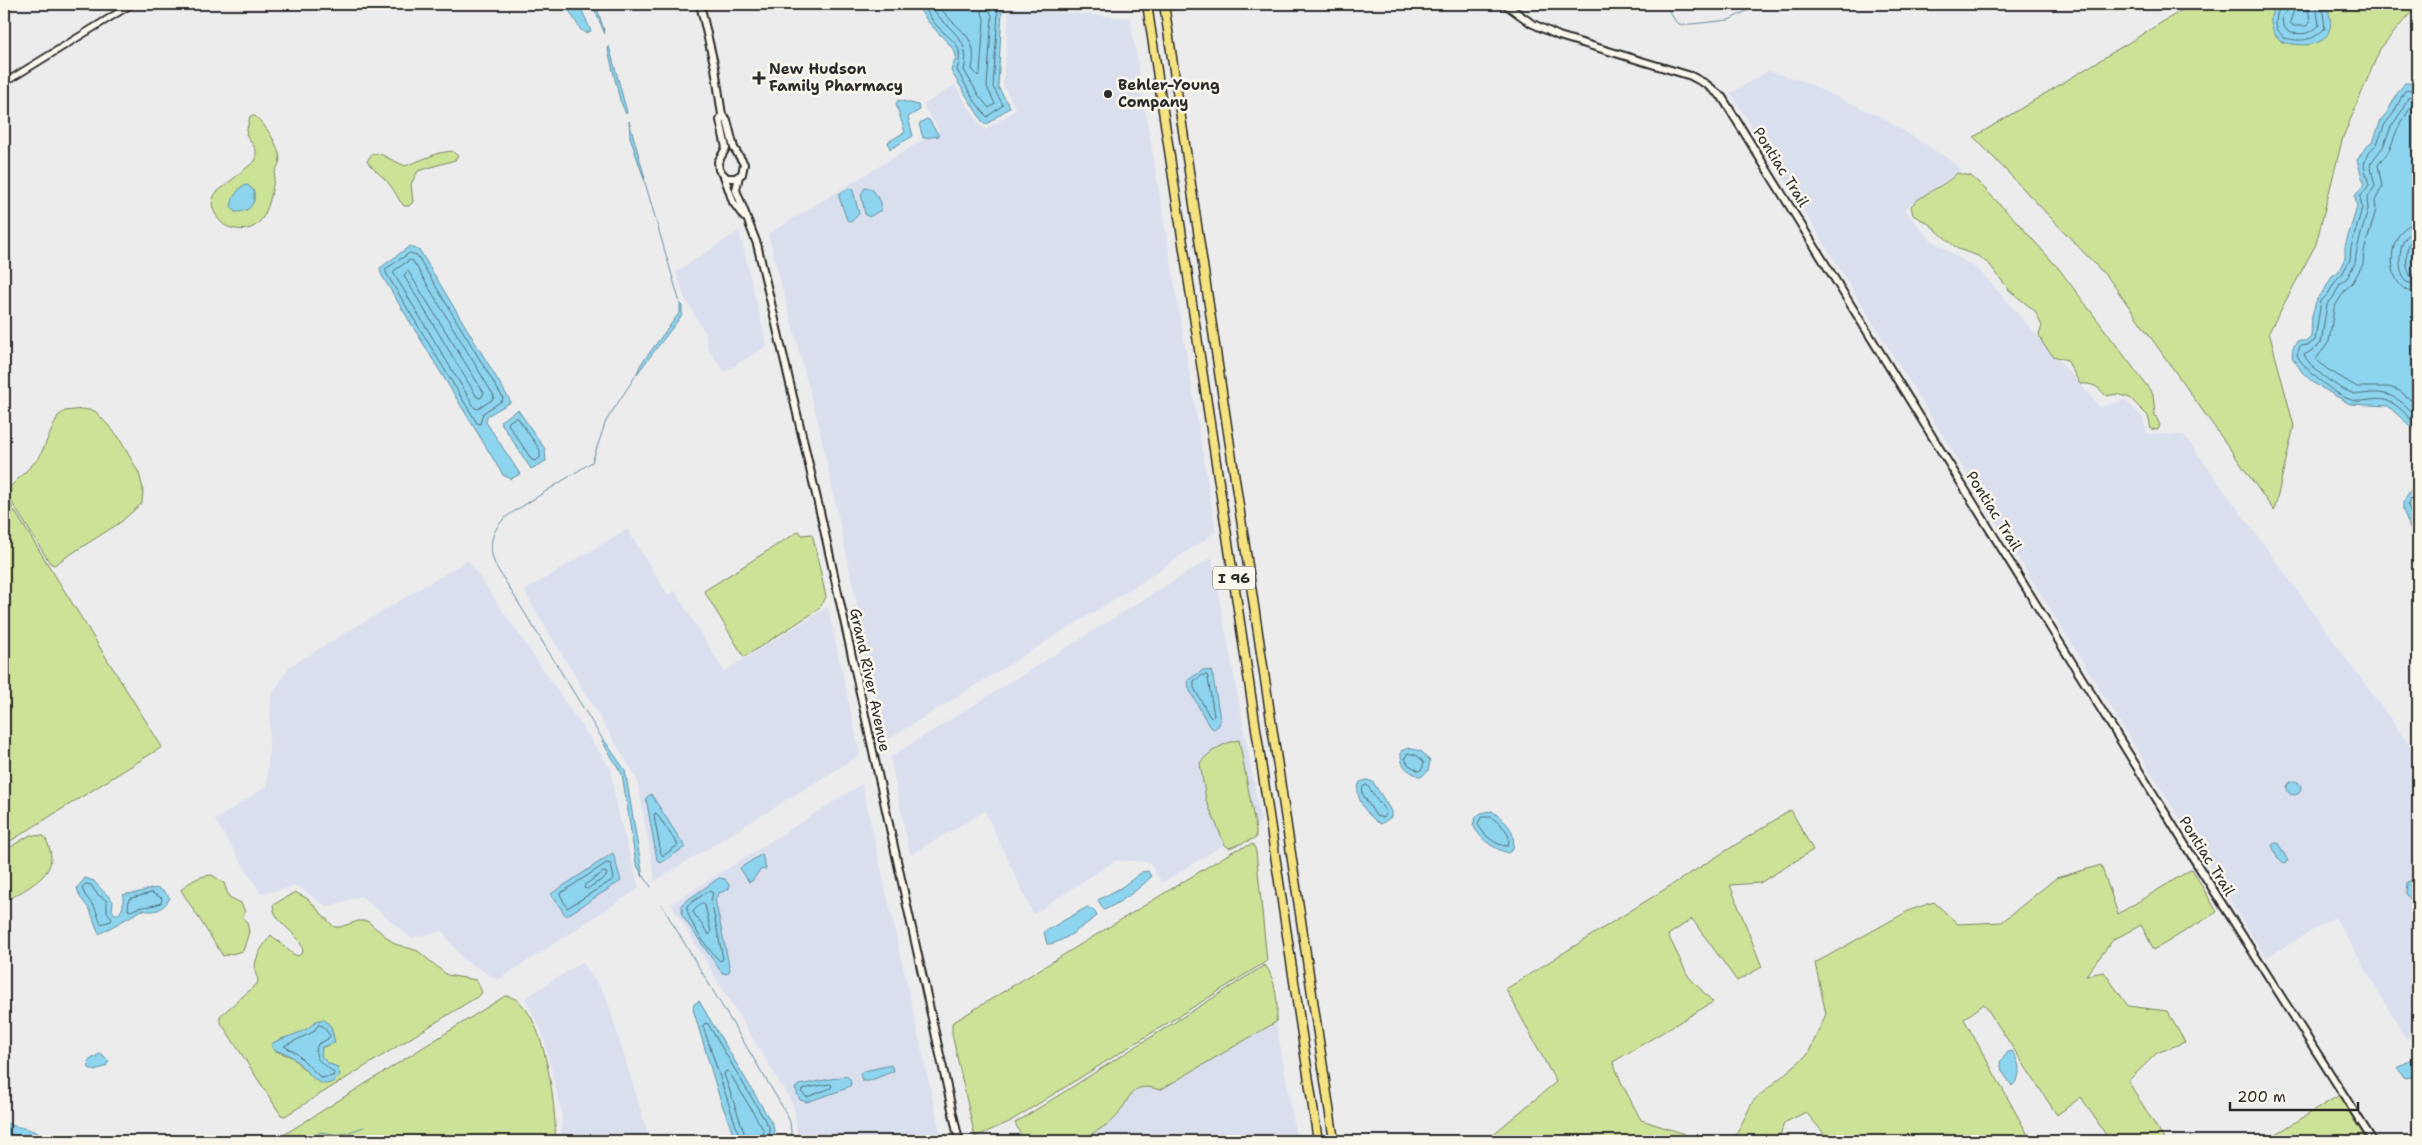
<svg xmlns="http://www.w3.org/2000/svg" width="2422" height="1145" font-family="'Shantell Sans',sans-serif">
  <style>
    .built { fill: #dadfee }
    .green { fill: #cce297; stroke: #7c8661; fill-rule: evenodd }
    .water { fill: #8dd4ee; stroke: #6690a0 }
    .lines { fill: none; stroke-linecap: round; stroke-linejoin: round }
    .shore { stroke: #526f79; stroke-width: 1 }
    .stream { stroke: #6690a0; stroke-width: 1 }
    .tertiary-casing { stroke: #2b2b2b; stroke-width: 9 }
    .secondary-casing { stroke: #2b2b2b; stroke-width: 10 }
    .motorway-casing { stroke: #2b2b2b; stroke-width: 11 }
    .tertiary { stroke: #fbf7ec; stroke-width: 5.5 }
    .secondary { stroke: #fbf7ec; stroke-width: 6 }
    .motorway { stroke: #f5e382; stroke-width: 8 }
    .poi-dot { fill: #2b2b2b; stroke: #fbf7ec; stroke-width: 2 }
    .labels { text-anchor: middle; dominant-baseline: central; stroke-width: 5; stroke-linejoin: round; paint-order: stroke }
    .shield { fill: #fbf7ec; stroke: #696865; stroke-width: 1 }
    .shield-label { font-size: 14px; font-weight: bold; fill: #2b2b2b }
    .poi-label { font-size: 15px; font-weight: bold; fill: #2b2b2b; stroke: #fbf7ec; text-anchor: start }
    .street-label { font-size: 15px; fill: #2b2b2b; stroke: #fbf7ec }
  </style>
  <rect width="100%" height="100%" fill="#ececed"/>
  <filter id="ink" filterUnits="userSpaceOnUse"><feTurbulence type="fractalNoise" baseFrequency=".02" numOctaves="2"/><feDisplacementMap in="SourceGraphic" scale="10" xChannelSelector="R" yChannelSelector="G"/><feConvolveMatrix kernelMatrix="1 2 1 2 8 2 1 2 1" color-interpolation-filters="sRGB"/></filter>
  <g filter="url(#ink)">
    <g class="built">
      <path d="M 1009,8 L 1130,18 L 1216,532 L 1142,582 L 886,741 L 819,426 L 768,234 L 939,130 L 923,105 L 955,85 L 980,125 L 986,130 L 1016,109 L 1003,85 Z"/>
      <path d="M 1768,71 L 1802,81 L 1879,116 L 1946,157 L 1962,170 L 1904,209 L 1931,240 L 1979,270 L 2100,407 L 2125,400 L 2143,418 L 2147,433 L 2184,435 L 2418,757 L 2418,1032 L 2406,1039 L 2335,917 L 2266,958 L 1731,93 Z"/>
      <path d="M 739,231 L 767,346 L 724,372 L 708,348 L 706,334 L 685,299 L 676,272 Z"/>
      <path d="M 627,529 L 668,595 L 675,591 L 724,671 L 828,607 L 860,755 L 655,881 L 637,779 L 524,591 Z"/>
      <path d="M 1212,557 L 1261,822 L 1162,883 L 1149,862 L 1116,860 L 1033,914 L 985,811 L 910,855 L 890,757 Z"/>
      <path d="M 468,560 L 611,769 L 616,805 L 639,888 L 498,980 L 463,959 L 442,931 L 411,938 L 361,896 L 327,907 L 297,886 L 261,894 L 215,820 L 267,786 L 271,697 L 289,667 Z"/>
      <path d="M 862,784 L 942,1141 L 798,1141 L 794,1106 L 671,904 Z"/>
      <path d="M 582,962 L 606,996 L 650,1141 L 561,1141 L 562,1114 L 542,1032 L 525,998 Z"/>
      <path d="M 1276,1022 L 1297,1141 L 1077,1141 L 1117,1117 L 1125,1101 L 1134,1090 L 1148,1086 L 1160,1090 Z"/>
    </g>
    <g class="green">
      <path d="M 2192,4 L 2418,4 L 2380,49 L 2343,137 L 2316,244 L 2269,332 L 2294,426 L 2274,511 L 2110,280 L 1974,137 Z"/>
      <path d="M 250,116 L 255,116 C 265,124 279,145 280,159 C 280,164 276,168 275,173 C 271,195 268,235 236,229 C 226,228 219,222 215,213 C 211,206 211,198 217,192 L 256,160 L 256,150 L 246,134 ZM 246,185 L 254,193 L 254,201 L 246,210 L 235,212 L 234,198 L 241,188 Z"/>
      <path d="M 452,151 L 458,156 L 455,160 L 418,171 L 411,184 L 413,202 L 409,206 L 404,206 C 398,200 396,192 390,185 C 383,176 374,171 367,161 L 371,155 L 378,153 L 405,166 L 439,153 Z"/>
      <path d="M 1957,173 L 1971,176 L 1980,184 L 2018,223 L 2059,269 L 2153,394 L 2155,415 L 2160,425 L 2158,430 L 2151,429 L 2148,416 L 2130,398 L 2117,394 L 2106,396 C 2098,386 2092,383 2080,384 L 2067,360 L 2053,356 L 2043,344 L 2039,335 L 2042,326 L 2035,311 L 2009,290 L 1990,265 L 1978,256 L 1958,249 L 1929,224 L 1913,215 L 1911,206 C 1924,192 1944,187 1957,173 Z"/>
      <path d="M 83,409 L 95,411 L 118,436 L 139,473 L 143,489 L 142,503 L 121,522 L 54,565 L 50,563 L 9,498 L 8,489 L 39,458 L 58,416 L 65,411 Z"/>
      <path d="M 4,494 L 162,747 L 4,845 Z"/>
      <path d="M 799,531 L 802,535 L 811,534 L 813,537 L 826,597 L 821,606 L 813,613 L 744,657 L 704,591 Z"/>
      <path d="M 1239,740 L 1256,830 L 1256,838 L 1229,848 L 1225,845 L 1206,800 L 1200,763 C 1208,752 1225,742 1239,740 Z"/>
      <path d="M 1791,810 L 1813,850 L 1760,883 L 1730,885 L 1762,967 L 1737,981 L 1692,919 L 1668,935 L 1688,976 L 1713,1002 L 1613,1062 L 1622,1084 L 1641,1120 L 1682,1133 L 1699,1141 L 1485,1141 L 1556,1082 L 1506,989 Z"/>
      <path d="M 30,835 L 44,836 C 66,874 31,884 4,903 L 4,851 Z"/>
      <path d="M 1253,844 L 1256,851 L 1267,961 L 1009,1122 L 975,1137 L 952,1034 L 952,1023 L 1235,850 Z"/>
      <path d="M 2101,865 L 2118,914 L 2192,869 L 2217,912 L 2154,950 L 2141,925 L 2113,940 L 2086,975 L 2104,972 L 2128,1006 L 2167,1011 L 2185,1042 L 2157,1053 L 2128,1081 L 2165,1141 L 2110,1141 L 2081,1097 L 2057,1115 L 1984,1004 L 1964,1019 L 2028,1135 L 2023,1141 L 1830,1141 L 1806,1112 L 1784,1123 L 1778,1141 L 1733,1141 L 1753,1101 L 1808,1054 L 1826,1014 L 1815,963 L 1910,910 L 1934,902 L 1958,924 L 2002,922 L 2056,878 Z"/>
      <path d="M 212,875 L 224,883 L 229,897 L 241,903 L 245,912 L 243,917 L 247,923 L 249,932 L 243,951 L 223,956 L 181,890 C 190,881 199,876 212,875 Z"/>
      <path d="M 295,892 L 308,899 L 334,927 L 340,927 L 358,921 L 367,921 L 395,944 L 418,951 L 447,975 L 476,980 L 482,992 L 480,995 L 285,1116 L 281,1115 L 220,1021 L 220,1016 L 257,984 L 258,979 C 249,964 262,947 271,935 L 293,954 L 298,956 L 303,952 C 302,933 274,925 273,905 ZM 324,1019 L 331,1027 L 335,1043 L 322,1047 L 321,1056 L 328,1063 L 337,1067 L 304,1070 L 292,1057 L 273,1050 L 278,1040 L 299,1034 Z"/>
      <path d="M 1265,965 C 1276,979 1279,1006 1276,1022 L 1160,1090 C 1130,1080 1131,1098 1117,1116 C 1113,1122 1086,1138 1078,1141 C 1069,1144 1036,1141 1024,1141 L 1015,1123 Z"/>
      <path d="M 505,996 C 544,997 557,1110 555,1141 L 274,1141 Z"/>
      <path d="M 2341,1094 L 2371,1141 L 2265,1141 Z"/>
    </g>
    <g class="water">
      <path d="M 565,4 L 579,4 L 591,31 L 585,33 L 581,30 Z"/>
      <path d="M 592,4 L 596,4 L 605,34 Z"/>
      <path d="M 918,4 L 975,4 L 1002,8 L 998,87 L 1010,107 L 987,124 L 984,124 L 951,71 C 952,65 956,61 956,56 C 955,44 923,24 918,4 Z"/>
      <path d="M 2281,4 L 2327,4 C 2328,11 2332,21 2330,28 C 2325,49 2299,46 2282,42 C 2272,33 2268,23 2273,9 Z"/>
      <path d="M 609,46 L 627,112 L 626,114 L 620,100 L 608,50 Z"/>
      <path d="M 2405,83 L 2418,84 L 2418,241 C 2410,248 2410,265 2415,274 L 2418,275 L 2418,433 L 2388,406 L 2350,404 L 2315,384 L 2302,372 L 2292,357 L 2293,348 L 2297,341 L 2307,341 L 2311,337 L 2312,315 L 2317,299 L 2324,291 L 2332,276 L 2338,272 L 2345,258 L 2345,246 L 2357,207 L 2355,196 L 2364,184 L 2357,160 L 2366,147 L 2373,142 L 2381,120 L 2388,111 L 2398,92 Z"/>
      <path d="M 898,100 L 918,105 L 920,110 L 908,117 L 913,136 L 890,149 L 888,142 L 905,132 L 896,104 Z"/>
      <path d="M 926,119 L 929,120 L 939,136 L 923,138 L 919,124 Z"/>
      <path d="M 629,121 L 645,178 L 644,179 L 630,137 Z"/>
      <path d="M 248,185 L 254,191 C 255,205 250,212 235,212 L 231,206 L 234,196 L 242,186 Z"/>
      <path d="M 849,188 L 853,190 L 859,214 L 851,222 L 847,220 L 839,197 L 839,194 Z"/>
      <path d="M 865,188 L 872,189 L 881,202 L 881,210 L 869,217 L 865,214 L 861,194 Z"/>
      <path d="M 410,246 L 420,251 L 511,402 L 487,416 L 486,422 L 520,474 L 511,479 L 503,475 L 381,274 L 380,268 Z"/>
      <path d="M 680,303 L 682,306 L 682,315 L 636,375 L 641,364 L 680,312 Z"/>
      <path d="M 518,410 L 545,449 L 546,461 L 531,469 L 500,421 Z"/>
      <path d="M 2418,478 L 2418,550 L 2403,510 L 2403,502 Z"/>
      <path d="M 1203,670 L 1211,671 L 1213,677 L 1220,719 L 1219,725 L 1214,729 L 1209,726 L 1189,689 L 1188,680 Z"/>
      <path d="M 604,740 L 625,770 L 643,877 L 636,863 L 622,774 L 602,741 Z"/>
      <path d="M 1408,748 L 1421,751 L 1430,761 L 1428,771 L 1421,777 C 1407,771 1400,767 1401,751 Z"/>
      <path d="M 1367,780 L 1373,782 L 1391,811 L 1391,817 L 1381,824 C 1368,818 1352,795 1360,782 Z"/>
      <circle cx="2294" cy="788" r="7"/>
      <path d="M 651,794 L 685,847 L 661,863 L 657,860 L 646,798 Z"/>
      <path d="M 1492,811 C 1506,822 1516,829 1513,849 L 1508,853 C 1492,848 1480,839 1473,825 C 1476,813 1481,812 1492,811 Z"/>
      <path d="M 2275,843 L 2278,843 L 2288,861 L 2284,863 L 2277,857 L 2272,845 Z"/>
      <path d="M 613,853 L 621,881 L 566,916 L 551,894 Z"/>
      <path d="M 762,854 L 766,869 L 760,870 L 752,881 L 749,882 L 740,868 Z"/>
      <path d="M 1148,871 L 1151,877 C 1138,890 1120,903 1104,910 L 1098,900 L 1122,887 L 1142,872 Z"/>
      <path d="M 85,878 L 94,881 C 97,886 113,899 113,902 C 113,905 112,907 112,910 L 115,914 L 119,914 L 123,907 L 123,895 C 128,893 130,894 135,893 C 151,890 157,882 170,898 C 163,910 155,913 142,910 L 99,934 L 90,910 L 80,897 L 77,888 Z"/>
      <path d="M 719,878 L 725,879 L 729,885 L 729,889 L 719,893 L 715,899 L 730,970 L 727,974 L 722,973 L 682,915 L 682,904 Z"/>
      <path d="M 2415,879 L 2418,881 L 2418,908 L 2406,894 L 2407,882 Z"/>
      <path d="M 1087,907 L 1095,911 L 1097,916 C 1085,924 1061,945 1047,944 L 1044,932 Z"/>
      <path d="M 699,1001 L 773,1125 L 776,1141 L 737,1141 L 735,1139 L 720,1099 L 693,1009 L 694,1004 Z"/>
      <path d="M 324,1019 L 331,1027 L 335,1043 L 322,1047 L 321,1056 L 328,1063 L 337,1067 L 340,1075 C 321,1099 307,1068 292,1057 C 287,1053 279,1051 273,1050 L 271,1044 C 286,1035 304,1035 316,1021 Z"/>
      <path d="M 2012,1051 C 2020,1063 2023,1076 2012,1086 L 2002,1071 L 2000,1062 L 2008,1052 Z"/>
      <path d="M 101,1053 L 109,1061 L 106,1066 L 95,1071 L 89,1068 L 88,1061 Z"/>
      <path d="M 2418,1055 L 2418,1076 L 2404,1078 L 2397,1068 Z"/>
      <path d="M 891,1065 L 894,1071 L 869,1081 L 862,1081 L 860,1073 L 864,1071 Z"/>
      <path d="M 846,1076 L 850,1079 L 851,1085 L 845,1089 L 807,1102 L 800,1100 L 795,1088 L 799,1085 Z"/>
      <path d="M 4,1122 C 20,1130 35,1126 47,1141 L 4,1141 Z"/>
    </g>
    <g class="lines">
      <g class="shore">
        <path d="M 923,4 C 927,12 932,21 938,27 C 955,44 964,44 957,70 L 974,100 L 987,117 L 1003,105 L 993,87 L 998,13 L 993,4"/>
        <path d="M 930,4 C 944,30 973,36 964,70 L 979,96 L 989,108 L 995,104 L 987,87 L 992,16 L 987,4"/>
        <path d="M 938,4 C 953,30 980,32 972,69 L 978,76 L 980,73 L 984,19 L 979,4"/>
        <path d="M 2282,4 L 2277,14 L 2276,24 L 2277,29 L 2284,38 C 2302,42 2313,41 2325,28 L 2322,4"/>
        <path d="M 2289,4 L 2287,11 L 2282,17 L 2283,25 L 2288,32 C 2300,35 2311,35 2319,25 L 2316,4"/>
        <path d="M 2296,4 L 2290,22 L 2293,26 L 2306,26 L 2310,23 L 2308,4"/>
        <path d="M 2418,89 L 2407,90 L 2404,92 L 2393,114 L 2385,124 L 2377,144 L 2368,153 L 2364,165 L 2369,185 L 2360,197 L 2362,208 L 2351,247 L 2350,260 L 2342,274 L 2336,280 L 2328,294 L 2321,301 L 2315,340 L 2309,345 L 2300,346 L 2297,355 C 2304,370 2339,399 2356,401 C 2368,402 2379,396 2390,402 C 2402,407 2409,419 2418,427"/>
        <path d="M 2418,96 L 2408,97 L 2403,109 L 2391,127 L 2383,147 L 2370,164 L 2375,186 L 2367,199 L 2368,209 L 2357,249 L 2355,263 L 2347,278 L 2340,284 L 2333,298 L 2327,304 L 2321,343 L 2316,348 L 2304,355 C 2312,370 2338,389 2355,394 C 2360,395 2368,393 2374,393 C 2393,392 2407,405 2418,419"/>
        <path d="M 2418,104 L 2412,105 L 2397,130 L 2389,151 L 2378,165 L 2382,187 L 2375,201 L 2376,210 L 2364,251 L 2363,264 L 2353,282 L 2345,290 L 2334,308 L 2329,342 L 2316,359 L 2327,369 L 2357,387 L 2389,387 L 2400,391 L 2418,406"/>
        <path d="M 2418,223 C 2385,224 2382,294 2418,293"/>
        <path d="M 2418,231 C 2397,232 2396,269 2406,282 L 2418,285"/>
        <path d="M 2418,237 C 2403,239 2405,268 2411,277 L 2418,279"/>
        <path d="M 410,253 L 417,255 L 503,398 L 502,401 L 483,413 L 480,424 L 477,423 L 386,273 L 386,269 Z"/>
        <path d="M 410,260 L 413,261 L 494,396 L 493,399 L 478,409 L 475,408 L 394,274 L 394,271 Z"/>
        <path d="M 408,271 L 484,393 L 481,398 L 477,397 L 404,276 Z"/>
        <path d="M 515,418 L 518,418 L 540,450 L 540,458 L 535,461 L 532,460 L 508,424 L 509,422 Z"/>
        <path d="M 2418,486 L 2408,505 L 2418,536"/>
        <path d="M 1203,675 L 1207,675 L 1208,678 L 1214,716 L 1212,718 L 1210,717 L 1194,688 L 1194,681 Z"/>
        <path d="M 1408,753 L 1418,756 L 1424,763 L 1422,769 L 1419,771 L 1409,765 L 1405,759 Z"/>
        <path d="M 1367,785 L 1386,812 L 1383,818 L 1376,816 L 1362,793 L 1363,787 Z"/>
        <path d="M 656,813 L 678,845 L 663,856 L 661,853 L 654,816 Z"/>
        <path d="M 1482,817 L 1491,817 C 1501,825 1512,832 1508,846 C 1496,846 1483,835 1478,824 Z"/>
        <path d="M 607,863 L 611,864 L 614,879 L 567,908 L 560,894 Z"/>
        <path d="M 604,872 L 607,873 L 606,877 L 587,889 L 584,888 L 585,885 Z"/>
        <path d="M 86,884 L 91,885 L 97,894 L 107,901 L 107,912 L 112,918 L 111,921 L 101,924 L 95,908 L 85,895 L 82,888 Z"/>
        <path d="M 709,891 L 713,893 L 711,900 L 723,959 L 721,961 C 711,955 685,918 687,906 Z"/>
        <path d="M 152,893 L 162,898 L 161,903 C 150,908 141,905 131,911 L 128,910 L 129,899 Z"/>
        <path d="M 702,903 L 705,905 L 711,932 L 709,935 L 693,912 Z"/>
        <path d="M 319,1025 L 323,1026 L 330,1036 L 328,1039 L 318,1044 C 311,1062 324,1062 334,1073 L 333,1076 L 321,1078 L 296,1053 L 284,1046 L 313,1032 Z"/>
        <path d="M 830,1084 L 832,1085 L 831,1088 L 807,1097 L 801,1092 L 803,1089 Z"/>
        <path d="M 741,1141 L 703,1026 L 705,1023 L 708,1024 L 769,1127 L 771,1141"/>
        <path d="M 747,1141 L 724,1074 L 726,1071 L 729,1072 L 763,1129 L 765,1141"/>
      </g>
      <g class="stream">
        <path d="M 1664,4 L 1677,23 L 1682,25 L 1729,20 L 1760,4"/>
        <path d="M 644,179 L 680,303"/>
        <path d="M 603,740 L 497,568 C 487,549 490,531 507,516 L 592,462 L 606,421 L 636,375"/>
        <path d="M 644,876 L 651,887"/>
        <path d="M 661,904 L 782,1106 L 790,1122 L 792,1141"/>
        <path d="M 314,1141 L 320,1132 L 340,1135 L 364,1127"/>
      </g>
      <defs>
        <path id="tertiary" d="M 4,83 L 132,4"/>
        <g id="secondary">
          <path d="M 700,4 L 715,68 L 722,115 L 727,120 L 734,148 L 744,164 L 742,174 L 735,178 L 727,178 L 719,170 L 718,162 L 726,148 L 720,120 L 722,115"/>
          <path d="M 1505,4 L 1531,23 L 1559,36 L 1691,76 L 1706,84 L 1722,97 L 2195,861 L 2373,1141"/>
          <path d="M 724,176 L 733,202 L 744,217"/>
          <path d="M 739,176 L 736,190 L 757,244 L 771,303 L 821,516 L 959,1141"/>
        </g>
        <g id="motorway">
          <path d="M 1147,4 L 1318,1141"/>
          <path d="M 1164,4 L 1334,1141"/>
        </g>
      </defs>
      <use href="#tertiary" class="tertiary-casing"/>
      <use href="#secondary" class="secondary-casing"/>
      <use href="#motorway" class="motorway-casing"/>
      <use href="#tertiary" class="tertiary"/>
      <use href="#secondary" class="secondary"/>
      <use href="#motorway" class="motorway"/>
    </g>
  </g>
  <g class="poi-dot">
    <path d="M756.5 70.5h5v5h5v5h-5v5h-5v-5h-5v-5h5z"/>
    <circle cx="1108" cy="94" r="5"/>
  </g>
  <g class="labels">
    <rect class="shield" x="1213" y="566.5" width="42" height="23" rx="4"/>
    <g class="shield-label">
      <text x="1234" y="578">I 96</text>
    </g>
    <g class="poi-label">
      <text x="769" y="69">New Hudson<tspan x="769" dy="17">Family Pharmacy</tspan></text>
      <text x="1118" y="85">Behler-Young<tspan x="1118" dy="17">Company</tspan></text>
    </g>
    <g class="street-label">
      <text transform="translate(1781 167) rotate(58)">Pontiac Trail</text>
      <text transform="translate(1994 511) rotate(58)">Pontiac Trail</text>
      <text transform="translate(870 680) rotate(78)">Grand River Avenue</text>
      <text transform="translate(2207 856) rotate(58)">Pontiac Trail</text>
    </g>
  </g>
  <rect width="2422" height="1145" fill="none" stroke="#fbf7ec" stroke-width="20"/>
  <rect x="10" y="10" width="2402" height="1125" fill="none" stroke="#2b2b2b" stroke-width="2" filter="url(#ink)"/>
  <path d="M2230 1102v8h128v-8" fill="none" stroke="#2b2b2b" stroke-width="2.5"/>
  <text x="2237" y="1102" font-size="15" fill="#2b2b2b" stroke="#fbf7ec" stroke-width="4" paint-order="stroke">200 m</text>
</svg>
